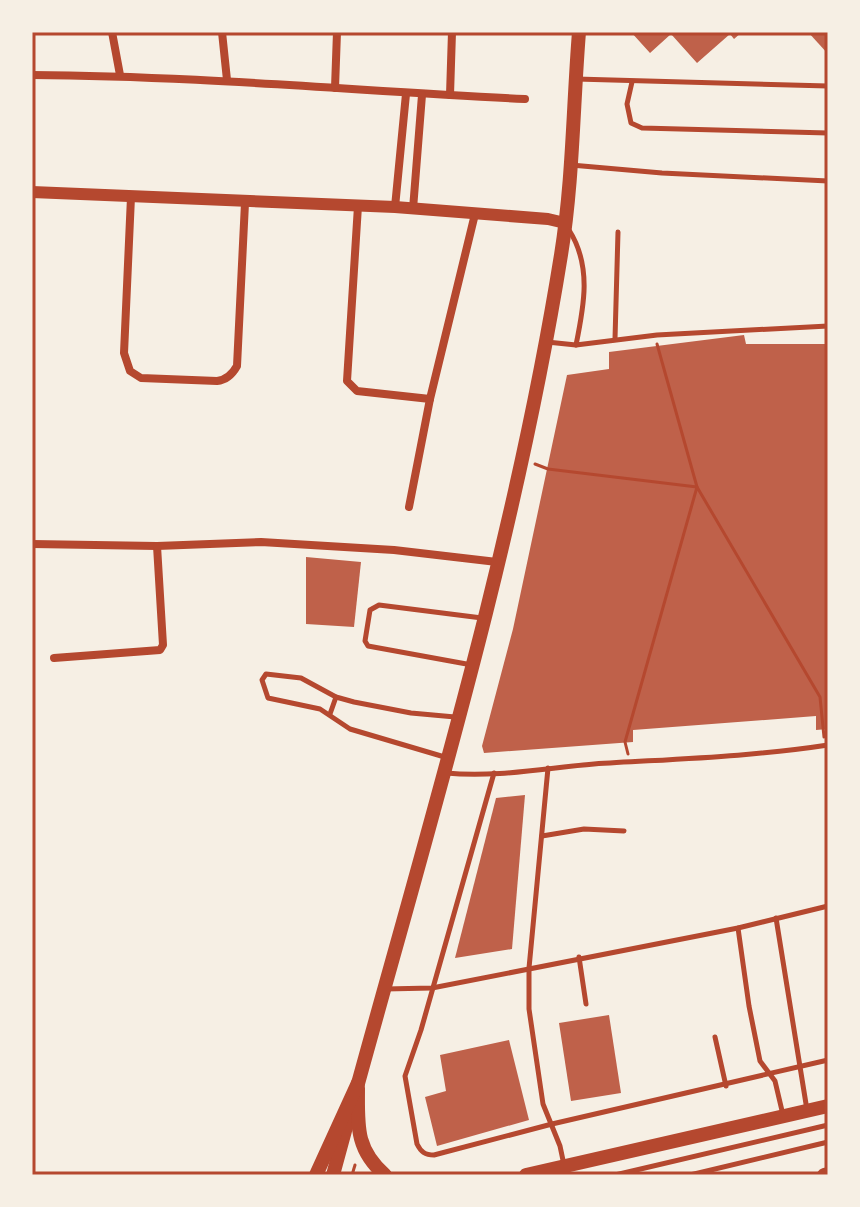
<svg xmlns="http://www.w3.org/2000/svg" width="860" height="1207" font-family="Roboto,sans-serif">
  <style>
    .building { fill: #bf614a }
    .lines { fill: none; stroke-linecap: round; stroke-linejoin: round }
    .path { stroke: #b5482f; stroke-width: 3 }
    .service { stroke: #b5482f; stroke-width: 5 }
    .minor { stroke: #b5482f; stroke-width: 8 }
    .tertiary { stroke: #b5482f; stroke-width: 12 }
    .secondary { stroke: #b5482f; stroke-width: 14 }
    .primary { stroke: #b5482f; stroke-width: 14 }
    .neatline { fill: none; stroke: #b5482f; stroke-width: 3 }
  </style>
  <rect width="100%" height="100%" fill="#f6efe4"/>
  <g class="building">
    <path d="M 631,32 L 742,32 L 734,39 L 730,34 L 697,63 L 671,34 L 650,53 Z"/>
    <path d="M 808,32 L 828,32 L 828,54 Z"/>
    <path d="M 744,335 L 746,344 L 828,344 L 828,729 L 816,730 L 816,716 L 633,730 L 633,742 L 484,753 L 482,746 L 513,629 L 567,375 L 609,369 L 609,352 Z"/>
    <path d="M 306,557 L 361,562 L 354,627 L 306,624 Z"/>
    <path d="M 525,795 L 512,949 L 455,958 L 496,798 Z"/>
    <path d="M 609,1015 L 621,1093 L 571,1101 L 559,1023 Z"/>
    <path d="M 509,1040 L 529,1120 L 437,1146 L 425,1097 L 446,1091 L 440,1055 Z"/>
  </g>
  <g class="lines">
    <g class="path">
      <path d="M 535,464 L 548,469 L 697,487 L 657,344"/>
      <path d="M 628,754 L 625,742 L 697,487 L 820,697 L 824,737"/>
      <path d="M 352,1175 L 355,1165"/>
    </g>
    <g class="service">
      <path d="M 576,79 L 828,86"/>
      <path d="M 632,82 L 627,104 L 631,123 L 642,128 L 828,133"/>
      <path d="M 571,165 L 662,173 L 828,181"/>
      <path d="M 569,230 C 592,266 584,306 576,345"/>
      <path d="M 615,339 L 618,232"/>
      <path d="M 547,342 L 576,345 L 657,335 L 828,326"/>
      <path d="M 472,665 L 368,646 L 365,641 L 370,610 L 379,605 L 482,618"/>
      <path d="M 330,714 L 336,697"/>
      <path d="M 448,758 L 350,729 L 320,709 L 268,698 L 262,680 L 266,674 L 301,678 L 336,697 L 354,702 L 411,713 L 455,717"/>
      <path d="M 548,768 L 529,968 L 529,1009 L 543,1104 L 560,1146 L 564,1165"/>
      <path d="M 446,773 C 495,778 546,768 594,764 C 672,759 750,757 828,745"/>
      <path d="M 494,773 L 421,1030 L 405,1076 L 417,1144 C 421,1152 425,1155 434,1155 L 552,1124 L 828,1060"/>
      <path d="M 542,836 L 584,829 L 624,831"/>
      <path d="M 776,918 L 807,1110"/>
      <path d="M 738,928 L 749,1006 L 760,1061 L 775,1081 L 783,1115"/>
      <path d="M 579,957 L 586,1004"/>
      <path d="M 385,989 L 432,988 L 738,928 L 828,906"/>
      <path d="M 715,1037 L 726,1086"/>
      <path d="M 615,1175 L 828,1125"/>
      <path d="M 690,1175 L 828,1142"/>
    </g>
    <g class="minor">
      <path d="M 112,32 L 120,75"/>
      <path d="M 222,32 L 227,80"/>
      <path d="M 32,75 C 197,76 360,91 525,99"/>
      <path d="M 335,88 L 337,32"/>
      <path d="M 450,95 L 452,32"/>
      <path d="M 131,197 L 124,353 L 130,371 L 141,378 L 217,381 C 226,380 232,375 237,366 L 245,203"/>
      <path d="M 358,206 L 347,381 L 357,391 L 430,399"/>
      <path d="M 395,207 L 406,94"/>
      <path d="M 413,209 L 422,95"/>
      <path d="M 409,507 L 430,399 L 475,214"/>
      <path d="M 32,544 L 157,546 L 261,542 L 394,550 L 497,562"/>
      <path d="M 54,658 L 160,650 L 163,645 L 157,546"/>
    </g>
    <path class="tertiary" d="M 32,192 L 395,207 L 548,219 L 565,223"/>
    <path class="secondary" d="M 333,1175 C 415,870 511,567 561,255 C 573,181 573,106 579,32"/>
    <g class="primary">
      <path d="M 358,1088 C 358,1125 355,1149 385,1175"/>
      <path d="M 316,1175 L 358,1083"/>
      <path d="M 526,1175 L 828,1106"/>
      <path d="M 824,1175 L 828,1174"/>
    </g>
  </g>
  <rect width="860" height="1207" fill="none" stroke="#f6efe4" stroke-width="68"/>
  <rect x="34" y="34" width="792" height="1139" class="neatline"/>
</svg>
